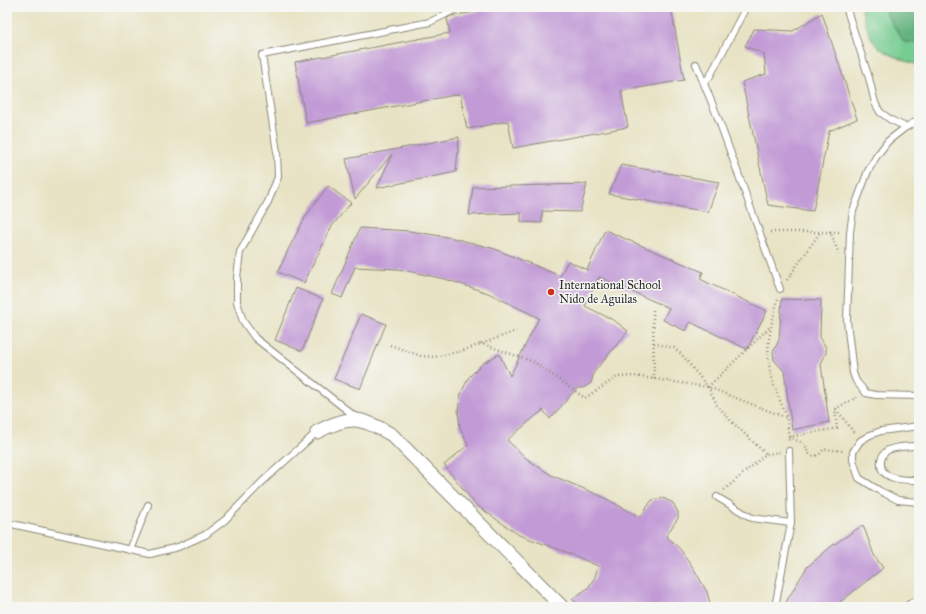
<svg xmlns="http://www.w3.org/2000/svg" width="926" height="614" font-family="'IM FELL Great Primer',serif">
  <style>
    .green { fill: #76cc91; stroke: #507c5e }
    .forest { fill: #60b07b; stroke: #466e53 }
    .building { fill: #c19ad6 }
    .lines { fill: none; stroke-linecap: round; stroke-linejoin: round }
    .lane-casing { stroke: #8a8778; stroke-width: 8 }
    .street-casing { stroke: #8a8778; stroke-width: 15 }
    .path { stroke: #8a8778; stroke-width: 2.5; stroke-dasharray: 1 3; stroke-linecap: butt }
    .lane { stroke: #fff; stroke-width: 6 }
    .street { stroke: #fff; stroke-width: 13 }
    .poi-dot { fill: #c8321e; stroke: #f6f6f2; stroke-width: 1.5 }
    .labels { text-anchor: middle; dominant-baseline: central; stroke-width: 3; stroke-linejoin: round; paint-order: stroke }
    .poi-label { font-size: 12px; fill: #2b2b2b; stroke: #f6f6f2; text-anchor: start }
  </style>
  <rect width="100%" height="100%" fill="#f6f6f2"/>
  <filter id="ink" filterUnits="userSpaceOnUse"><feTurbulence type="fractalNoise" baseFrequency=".025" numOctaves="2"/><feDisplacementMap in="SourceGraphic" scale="8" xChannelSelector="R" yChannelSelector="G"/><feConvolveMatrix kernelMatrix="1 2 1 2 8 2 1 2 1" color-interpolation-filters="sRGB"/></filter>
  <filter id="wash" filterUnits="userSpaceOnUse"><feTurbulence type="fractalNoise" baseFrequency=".012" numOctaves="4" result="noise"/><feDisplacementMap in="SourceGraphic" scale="16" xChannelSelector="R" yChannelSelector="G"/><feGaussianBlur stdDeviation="0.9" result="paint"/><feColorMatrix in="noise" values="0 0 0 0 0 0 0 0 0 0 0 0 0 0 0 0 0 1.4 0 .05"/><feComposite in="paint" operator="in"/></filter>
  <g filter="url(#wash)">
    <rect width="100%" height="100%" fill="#e8e3c4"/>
    <path class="green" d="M 861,7 L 919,7 L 919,65 C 906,62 889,55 878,47 C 870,41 863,17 861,7 Z"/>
    <path class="forest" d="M 885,7 L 919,7 L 919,43 L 904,42 L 886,14 Z"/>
    <g id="blocks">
      <g class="building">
        <path d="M 503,7 L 671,7 L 684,80 L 621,91 L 628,127 L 513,148 L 508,121 L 467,129 L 460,94 L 306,123 L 295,62 L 450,33 L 447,18 L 451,16 Z"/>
        <path d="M 822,13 L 857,119 L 829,131 L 813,211 L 768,205 L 742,82 L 766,74 L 764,54 L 745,46 L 754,29 L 793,31 Z"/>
        <path d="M 459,137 L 456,172 L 377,188 L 392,154 L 355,199 L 346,159 Z"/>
        <path d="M 621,165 L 719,182 L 708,212 L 609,194 Z"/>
        <path d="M 587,184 L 580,212 L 542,211 L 542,223 L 521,222 L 521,213 L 469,215 L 473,187 Z"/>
        <path d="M 328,186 L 351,203 L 332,226 L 304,283 L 278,272 L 289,248 L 307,214 Z"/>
        <path d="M 360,228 L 410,231 L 453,238 L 495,249 L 560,276 L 568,261 L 587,270 L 605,230 L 703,272 L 700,279 L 767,311 L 747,349 L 690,322 L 686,331 L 663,320 L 669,308 L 599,277 L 585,306 L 615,321 L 628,331 L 594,372 L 591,383 L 583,388 L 577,388 L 550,419 L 543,410 L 507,440 L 527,459 L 551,475 L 601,496 L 640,517 L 652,500 L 663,498 L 673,503 L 678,512 L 678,518 L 666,536 L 680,549 L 694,569 L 707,592 L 711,607 L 581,607 L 572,599 L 588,588 L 595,577 L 598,566 L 571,554 L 519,535 L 476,505 L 444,465 L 468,445 L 460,428 L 458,410 L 461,393 L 469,377 L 482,364 L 499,354 L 510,376 L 539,318 L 488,293 L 445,279 L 398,269 L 355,267 L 342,298 L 332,294 Z"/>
        <path d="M 296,288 L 323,299 L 302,351 L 275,340 Z"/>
        <path d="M 782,299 L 821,300 L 820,337 L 826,348 L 826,353 L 821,364 L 829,422 L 792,430 L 784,371 L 774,360 L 773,352 L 779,340 Z"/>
        <path d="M 361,314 L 386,324 L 360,389 L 334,379 Z"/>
        <path d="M 863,525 L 874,555 L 883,568 L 834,607 L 794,607 L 786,602 L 807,567 L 833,545 Z"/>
      </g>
    </g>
  </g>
  <g filter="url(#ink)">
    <use href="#blocks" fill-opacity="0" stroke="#8a8778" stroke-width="1"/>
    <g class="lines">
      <defs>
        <g id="lane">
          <path d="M 846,7 L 869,78 L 875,103 L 880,112 L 891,120 L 906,127 L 919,120"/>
          <path d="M 696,64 L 718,118 L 780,289"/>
          <path d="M 704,83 L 710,76 L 746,7"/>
          <path d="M 906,127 L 888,141 L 876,157 L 868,171 L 853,211 L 850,232 L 847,321 L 853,373 L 856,381 L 866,393 L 876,395 L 919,396"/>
          <path d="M 357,418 L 255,338 L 243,321 L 237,302 L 237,278 L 240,252 L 268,202 L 278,177 L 277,152 L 262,55 L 430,22 L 460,7"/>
          <path d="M 919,426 L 881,431 L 870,435 L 860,441 L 853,452 L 853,460 L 859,478 L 880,491 L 898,500 L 919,502"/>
          <path d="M 919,446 C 909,446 898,446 888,450 C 885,452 882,456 881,460 C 878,481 905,480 919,480"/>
          <path d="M 789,451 L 791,523"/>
          <path d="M 717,497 L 752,518 L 791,523 L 775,607"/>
          <path d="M 7,523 L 150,554 L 178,547 L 205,535 L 225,520 L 262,482 L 317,432"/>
          <path d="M 130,550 L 148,505"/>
        </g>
        <g id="street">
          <path d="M 317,432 C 350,414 361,417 392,435 L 562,607"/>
          <path d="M 911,607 L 919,603"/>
        </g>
      </defs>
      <use href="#lane" class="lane-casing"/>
      <use href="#street" class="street-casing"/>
      <g class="path">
        <path d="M 830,231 L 839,254"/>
        <path d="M 770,232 L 841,232"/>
        <path d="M 787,280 L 821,231"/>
        <path d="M 778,299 C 772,321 765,346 770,370 C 773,386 781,402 787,418"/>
        <path d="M 653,310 L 654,379"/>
        <path d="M 480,343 L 534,362 L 585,398 L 617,377 L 634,376 L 708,387 L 787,418 L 789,443"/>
        <path d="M 654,343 L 674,348 L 682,355 L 708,387 L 717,405 L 732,422 L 766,454"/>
        <path d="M 390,345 L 421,356 L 435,357 L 462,351 L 516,331"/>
        <path d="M 708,387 L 771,326"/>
        <path d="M 836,409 L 855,434"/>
        <path d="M 789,437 L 837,428 L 835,409 L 857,397"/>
        <path d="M 789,437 L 805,444 L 808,453 L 813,456 L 819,455 L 824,449 L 843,451"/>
        <path d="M 724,490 L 766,454 L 780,452"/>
      </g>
      <use href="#lane" class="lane"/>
      <use href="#street" class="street"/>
    </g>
  </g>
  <circle class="poi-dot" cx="551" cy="292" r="4"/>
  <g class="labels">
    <g class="poi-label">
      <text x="559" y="285">International School<tspan x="559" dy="14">Nido de Aguilas</tspan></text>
    </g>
  </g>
  <rect width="926" height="614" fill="none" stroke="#f6f6f2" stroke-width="24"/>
</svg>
